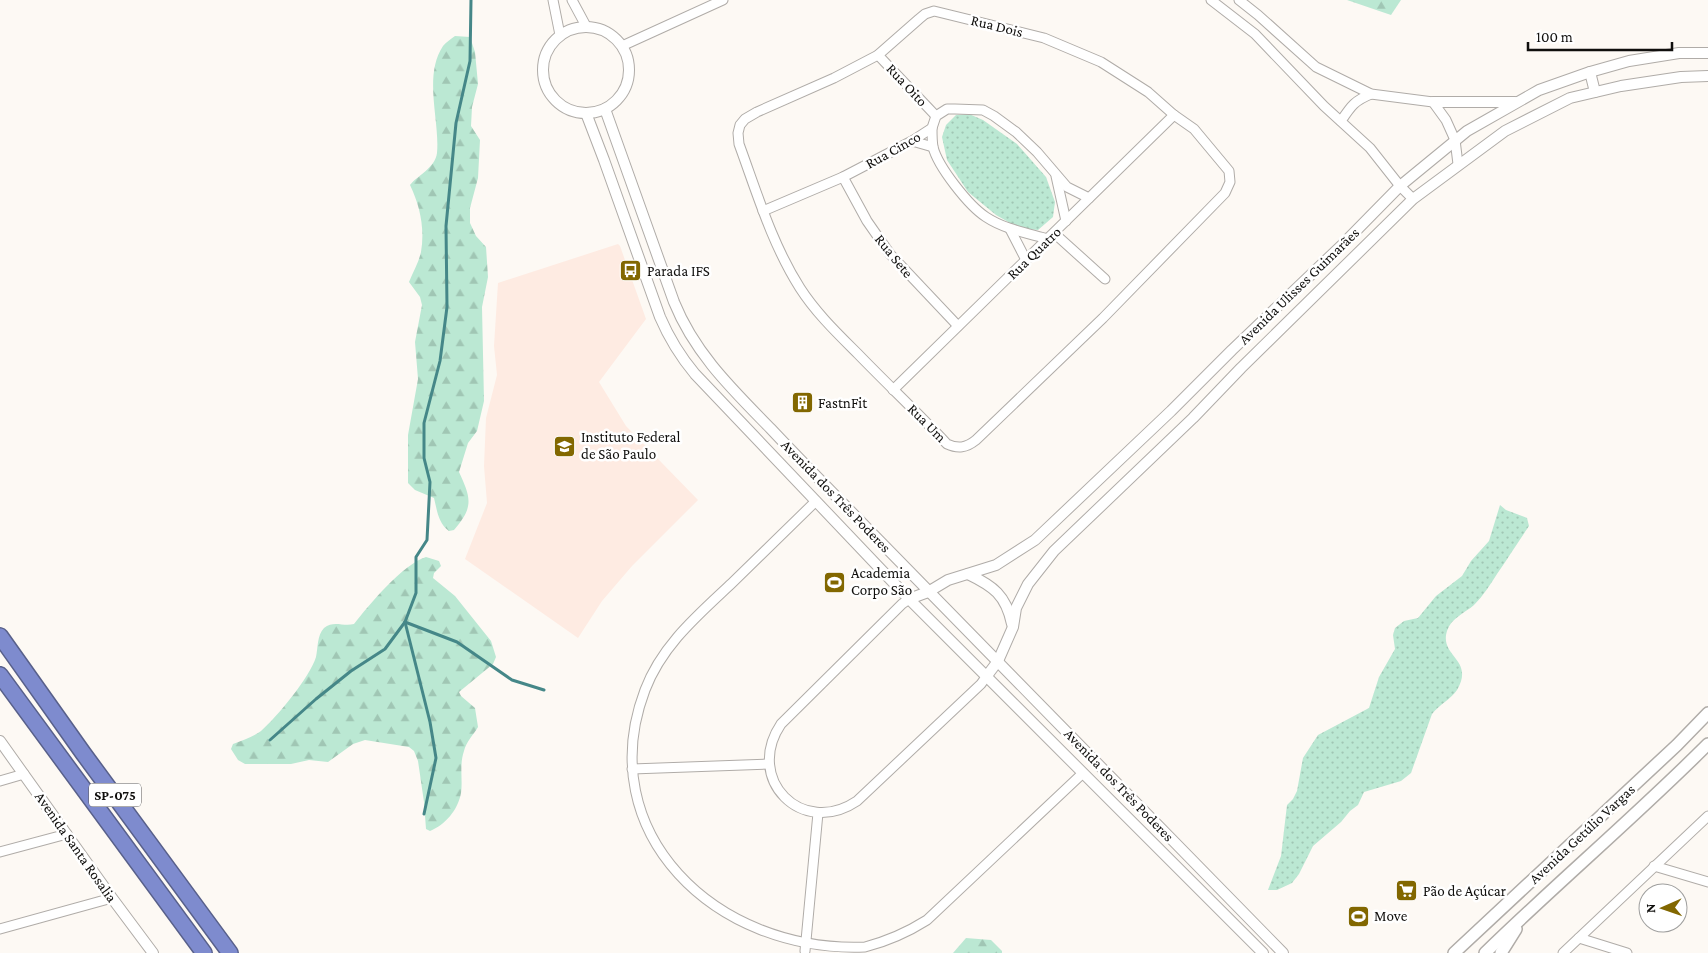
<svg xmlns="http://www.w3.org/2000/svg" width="1708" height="953" font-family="'Crimson Pro',serif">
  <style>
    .education { fill: #feebe2 }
    .grass { fill: url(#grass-dots) }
    .forest { fill: url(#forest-firs) }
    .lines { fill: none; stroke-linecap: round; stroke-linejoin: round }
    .stream { stroke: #458788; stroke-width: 3 }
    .minor-casing { stroke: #b0aca8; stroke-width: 11 }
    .tertiary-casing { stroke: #b0aca8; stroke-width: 12 }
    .secondary-casing { stroke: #b0aca8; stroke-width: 14 }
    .motorway-casing { stroke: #58608a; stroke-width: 18 }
    .minor { stroke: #fff; stroke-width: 9 }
    .tertiary { stroke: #fff; stroke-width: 10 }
    .secondary { stroke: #fff; stroke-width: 11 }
    .motorway { stroke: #7e8bce; stroke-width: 15 }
    .labels { text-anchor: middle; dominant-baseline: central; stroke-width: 5; stroke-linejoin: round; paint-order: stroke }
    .shield { fill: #fff; stroke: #585756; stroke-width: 1 }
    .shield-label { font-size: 14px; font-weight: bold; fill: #100f0d }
    .street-label { font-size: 15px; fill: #100f0d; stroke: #fff }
    .poi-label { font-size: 15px; fill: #100f0d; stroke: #fff; text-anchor: start }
  </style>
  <defs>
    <pattern id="grass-dots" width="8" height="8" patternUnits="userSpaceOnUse" patternTransform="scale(1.25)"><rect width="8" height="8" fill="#bbe8d3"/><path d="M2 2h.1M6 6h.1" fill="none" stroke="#a0c6b4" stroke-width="1.8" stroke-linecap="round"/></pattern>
    <pattern id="forest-firs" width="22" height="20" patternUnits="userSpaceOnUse" patternTransform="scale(1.25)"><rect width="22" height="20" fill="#bbe8d3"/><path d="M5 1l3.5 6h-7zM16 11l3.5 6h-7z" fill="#a0c6b4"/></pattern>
  </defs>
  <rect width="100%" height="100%" fill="#fdf9f4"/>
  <path class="education" d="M 618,244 L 620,246 L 646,319 L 599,382 L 626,426 L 698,500 L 632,566 L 602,601 L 578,638 L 465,559 L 487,503 L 484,466 L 486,418 L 497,375 L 494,346 L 498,283 Z"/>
  <g class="grass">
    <path d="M 969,114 L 983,120 L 1017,144 L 1046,177 L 1055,202 L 1053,217 L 1038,230 L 1019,228 L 996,215 L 968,192 L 947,160 L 942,137 L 946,125 L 956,115 Z"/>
    <path d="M 1500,505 L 1506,510 L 1527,518 L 1529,526 C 1518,542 1508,558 1497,574 C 1490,585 1483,596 1474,605 C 1465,613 1451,618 1447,631 C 1439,657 1475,659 1457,690 C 1451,699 1439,705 1432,714 L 1411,773 L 1401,781 L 1364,792 L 1358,805 L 1350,811 L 1341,822 L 1313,846 L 1299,874 L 1292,883 L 1277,890 L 1268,890 L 1281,856 L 1287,805 L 1293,799 L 1297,791 L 1303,758 L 1318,735 L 1369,708 L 1379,677 L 1395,649 L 1393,635 L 1395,628 L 1404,621 L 1418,618 L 1436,596 L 1462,576 L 1471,561 L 1489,541 Z"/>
  </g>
  <g class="forest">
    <path d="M 1347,0 L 1401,0 L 1391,15 Z"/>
    <path d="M 455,36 L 470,37 L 475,52 L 478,84 L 472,107 L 471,126 L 480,140 L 478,178 L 470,208 L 470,223 L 476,236 L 486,247 L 488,277 L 482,307 L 484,401 L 477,431 L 468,443 L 459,472 C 471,498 474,507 454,530 L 449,531 C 438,523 437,510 434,498 L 415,490 L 408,483 L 408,435 L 418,379 L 415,342 L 422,305 L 420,297 L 409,282 C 413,272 419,262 421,252 C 425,228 420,206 410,185 C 418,175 435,168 437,153 C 440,121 423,76 443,46 C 446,42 451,39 455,36 Z"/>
    <path d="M 426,557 L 439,561 L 441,566 L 434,573 L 433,578 L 455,596 L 491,641 L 496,657 L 493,664 L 459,692 L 461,696 L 475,708 L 478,727 C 474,734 466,742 464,751 C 459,766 463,779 461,793 C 458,810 445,825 430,831 L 426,829 L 424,802 L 418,761 L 414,751 L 409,747 L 365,740 L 353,744 L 328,762 L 309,760 L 291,764 L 245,764 L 238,760 L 231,749 L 233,744 C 243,740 253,737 261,731 C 277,717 310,677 316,657 C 318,648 317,635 324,628 C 334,620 343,627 354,624 C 369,605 403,564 426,557 Z"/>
    <path d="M 966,938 L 991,940 L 1002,951 L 1002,953 L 953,953 Z"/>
  </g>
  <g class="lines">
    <g class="stream">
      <path d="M 405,622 L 430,722 L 436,758 L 424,814"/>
      <path d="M 405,622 L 457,642 L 512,680 L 544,690"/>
      <path d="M 270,740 L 316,699 L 351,671 L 385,649 L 405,622 L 416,593 L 416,557 L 427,540 L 430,482 L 424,458 L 424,423 L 440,361 L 447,307 L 446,226 L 456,123 L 470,61 L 471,0"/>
    </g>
    <defs>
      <g id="minor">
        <path d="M 553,0 L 560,35"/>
        <path d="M 572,0 L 586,26"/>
        <path d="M 1211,0 L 1255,34 L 1324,106 L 1370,148 L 1400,186 L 1413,199"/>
        <path d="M 1239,0 L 1258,15 L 1316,67 L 1371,94 L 1433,102 L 1446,120 L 1455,140 L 1458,164"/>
        <path d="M 934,11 L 1044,38 L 1101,62 L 1148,92 L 1174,115 L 1194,129 L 1229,171 L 1230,182 L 1225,193 L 1103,318 L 976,440 C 966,448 958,449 947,444 C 918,413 887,384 858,354 C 838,334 816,313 800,288 C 772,244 757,193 739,144 L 738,133 L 740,125 L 745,119 L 757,112 L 834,78 L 878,55 L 919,19 L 925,14 Z"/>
        <path d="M 622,46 L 723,0"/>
        <path d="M 878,55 L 936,116"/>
        <path d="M 1341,121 C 1351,106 1354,101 1371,94"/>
        <path d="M 932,128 C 932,134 932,141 933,147 C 938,167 969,206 986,217 C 1004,229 1027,233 1048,239"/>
        <path d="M 912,141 L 933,147"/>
        <path d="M 1056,176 L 1066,221"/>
        <path d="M 843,177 L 867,221 L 890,254 L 958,326"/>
        <path d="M 763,211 L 843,177 L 912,141 L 932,128 L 936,116 L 947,109 L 955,109 L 983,110 L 994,116 L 1016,132 L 1037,152 L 1067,187 L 1089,198"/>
        <path d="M 1010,229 L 1026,260"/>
        <path d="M 1054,233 L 1105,279"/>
        <path d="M 893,390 L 1174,115"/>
        <path d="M 816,501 C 788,528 760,556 732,583 C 698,615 662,645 645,690 C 591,832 715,953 865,947 C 888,941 908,932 927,920 L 1083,773"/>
        <path d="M 909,599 L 902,604 L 781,724 C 744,779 802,838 857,801 L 981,684 L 986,677"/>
        <path d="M 632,769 L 769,764"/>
        <path d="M 0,781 L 24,774"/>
        <path d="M 0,852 L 67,834"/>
        <path d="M 1654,866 L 1708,882"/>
        <path d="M 0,929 L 112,898"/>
        <path d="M 1579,938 L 1627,953"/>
        <path d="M 805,951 L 818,813"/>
        <path d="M 1563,953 L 1708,816"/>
      </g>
      <g id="tertiary">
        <circle cx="586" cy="70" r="43"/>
        <path d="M 1590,72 L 1595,92"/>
        <path d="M 1433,102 L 1515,102"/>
        <path d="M 605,109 L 674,302 C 695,354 733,390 771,429 C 801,461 832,492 862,523 C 1002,667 1143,809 1283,953"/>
        <path d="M 586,113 L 604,160 L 660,317 C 669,338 680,356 695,374 L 909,599 L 1263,953"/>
        <path d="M 968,574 C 993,586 1006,595 1012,624"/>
        <path d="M 909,599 L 928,592 L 948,580 L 996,565 L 1035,540 L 1171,411 L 1232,350 L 1342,245 L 1400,186 L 1467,131 L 1539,90 L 1590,72 L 1629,61 L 1679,53 L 1708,53"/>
        <path d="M 986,677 L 998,661 L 1013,627 L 1016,608 L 1028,584 L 1054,551 L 1193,418 L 1241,368 L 1413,199 L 1505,131 L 1570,98 L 1621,86 L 1681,77 L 1708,76"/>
        <path d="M 0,741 L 112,898 L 153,953"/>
      </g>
      <g id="secondary">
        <path d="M 1454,953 L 1677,745 L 1708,713"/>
        <path d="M 1485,953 C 1558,882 1636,816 1708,744"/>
        <path d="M 1501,953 L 1516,929"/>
      </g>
      <g id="motorway">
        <path d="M 0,636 L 83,753 L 230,953"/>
        <path d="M 0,675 L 204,953"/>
      </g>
    </defs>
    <use href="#minor" class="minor-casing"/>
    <use href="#tertiary" class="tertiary-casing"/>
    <use href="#secondary" class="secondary-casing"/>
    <use href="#motorway" class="motorway-casing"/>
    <use href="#minor" class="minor"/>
    <use href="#tertiary" class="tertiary"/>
    <use href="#secondary" class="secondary"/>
    <use href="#motorway" class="motorway"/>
  </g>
  <defs>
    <symbol id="bus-square" viewBox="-11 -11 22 22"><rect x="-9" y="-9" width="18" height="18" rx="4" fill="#826700" stroke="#fff"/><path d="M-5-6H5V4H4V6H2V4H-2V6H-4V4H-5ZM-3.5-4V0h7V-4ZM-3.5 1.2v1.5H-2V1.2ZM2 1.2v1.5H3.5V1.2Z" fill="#fff"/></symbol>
    <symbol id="building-square" viewBox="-11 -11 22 22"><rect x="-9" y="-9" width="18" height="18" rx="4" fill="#826700" stroke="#fff"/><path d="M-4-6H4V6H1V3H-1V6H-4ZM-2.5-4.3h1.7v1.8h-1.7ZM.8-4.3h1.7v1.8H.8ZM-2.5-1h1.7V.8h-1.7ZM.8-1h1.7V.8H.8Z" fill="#fff"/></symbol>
    <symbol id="university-square" viewBox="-11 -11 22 22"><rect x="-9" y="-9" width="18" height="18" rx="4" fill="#826700" stroke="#fff"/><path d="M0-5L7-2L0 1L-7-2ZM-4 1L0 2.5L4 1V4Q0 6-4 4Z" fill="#fff"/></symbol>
    <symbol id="stadium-square" viewBox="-11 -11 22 22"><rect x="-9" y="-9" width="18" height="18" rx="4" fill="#826700" stroke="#fff"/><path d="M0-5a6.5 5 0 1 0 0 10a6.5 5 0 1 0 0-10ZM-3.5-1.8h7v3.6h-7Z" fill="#fff"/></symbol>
    <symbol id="supermarket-square" viewBox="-11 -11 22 22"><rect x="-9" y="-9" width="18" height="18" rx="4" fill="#826700" stroke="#fff"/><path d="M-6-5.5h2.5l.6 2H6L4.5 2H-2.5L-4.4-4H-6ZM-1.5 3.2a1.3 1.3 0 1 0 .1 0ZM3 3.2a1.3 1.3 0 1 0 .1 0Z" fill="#fff"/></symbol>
  </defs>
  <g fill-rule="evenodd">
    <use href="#bus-square" x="618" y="258" width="25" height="25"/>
    <use href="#building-square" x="790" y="390" width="25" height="25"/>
    <use href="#university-square" x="552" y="434" width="25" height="25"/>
    <use href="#stadium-square" x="822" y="570" width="25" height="25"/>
    <use href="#supermarket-square" x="1394" y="878" width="25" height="25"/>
    <use href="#stadium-square" x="1346" y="904" width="25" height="25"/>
  </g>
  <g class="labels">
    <rect class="shield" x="89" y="783.5" width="52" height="23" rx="4"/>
    <g class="shield-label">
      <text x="115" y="795">SP-075</text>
    </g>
    <g class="street-label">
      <text transform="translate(997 26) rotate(14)">Rua Dois</text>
      <text transform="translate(907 85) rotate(47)">Rua Oito</text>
      <text transform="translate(893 150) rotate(-29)">Rua Cinco</text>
      <text transform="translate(1034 253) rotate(-44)">Rua Quatro</text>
      <text transform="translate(894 256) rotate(51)">Rua Sete</text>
      <text transform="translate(1299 286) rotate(-44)">Avenida Ulisses Guimarães</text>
      <text transform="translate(927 423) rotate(45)">Rua Um</text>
      <text transform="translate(836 496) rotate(46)">Avenida dos Três Poderes</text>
      <text transform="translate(1119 785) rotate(46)">Avenida dos Três Poderes</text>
      <text transform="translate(1582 834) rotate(-43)">Avenida Getúlio Vargas</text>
      <text transform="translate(76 847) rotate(55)">Avenida Santa Rosalia</text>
    </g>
    <g class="poi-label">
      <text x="647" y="271">Parada IFS</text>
      <text x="818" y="403">FastnFit</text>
      <text x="581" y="437">Instituto Federal<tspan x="581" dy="17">de São Paulo</tspan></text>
      <text x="851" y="573">Academia<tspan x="851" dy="17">Corpo São</tspan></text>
      <text x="1423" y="891">Pão de Açúcar</text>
      <text x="1374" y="916">Move</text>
    </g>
  </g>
  <g transform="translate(1663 908) rotate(268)"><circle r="24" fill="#ffffff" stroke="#9f9f9e"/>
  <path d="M0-4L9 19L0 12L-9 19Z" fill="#826700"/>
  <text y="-8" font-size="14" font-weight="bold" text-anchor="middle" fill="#100f0d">N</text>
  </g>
  <path d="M1528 42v8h144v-8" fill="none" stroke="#100f0d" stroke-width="2.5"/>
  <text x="1536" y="42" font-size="15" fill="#100f0d" stroke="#ffffff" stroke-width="4" paint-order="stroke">100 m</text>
</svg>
